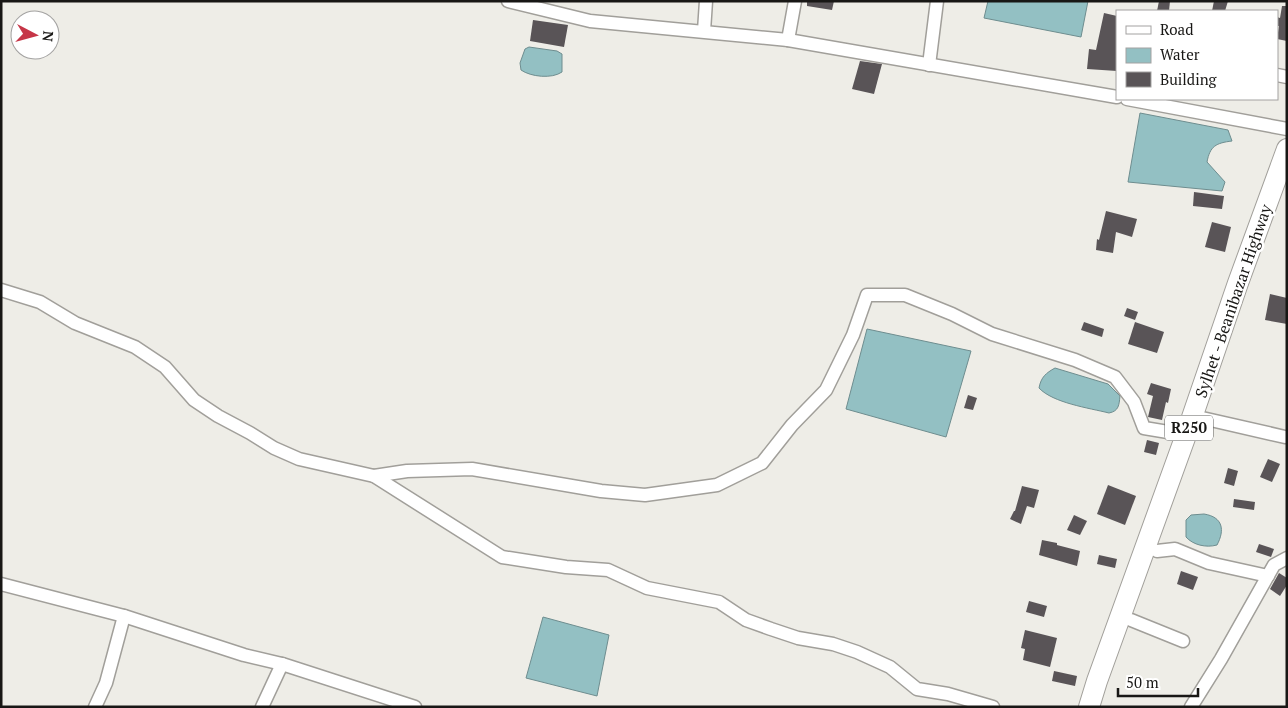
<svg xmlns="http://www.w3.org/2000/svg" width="1288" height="708" font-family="'PT Serif',serif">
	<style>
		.water { fill: #93c0c3; stroke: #6e8d8f }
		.building { fill: #595457 }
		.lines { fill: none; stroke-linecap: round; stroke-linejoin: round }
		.street-casing { stroke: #a19f9a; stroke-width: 15 }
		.primary-casing { stroke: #a19f9a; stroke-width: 22 }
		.street { stroke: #fff; stroke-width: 12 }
		.primary { stroke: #fff; stroke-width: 20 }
		.labels { text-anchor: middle; stroke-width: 5; stroke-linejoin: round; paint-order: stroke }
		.shield { fill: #fff; stroke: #5d5d5b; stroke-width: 1 }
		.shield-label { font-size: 15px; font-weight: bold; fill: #181715 }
		.street-label { font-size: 16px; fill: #181715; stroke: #fff }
	</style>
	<rect width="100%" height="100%" fill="#eeede7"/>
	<g class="water">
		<path d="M988 1H1088L1081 37 984 18Z"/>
		<path d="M529 47 557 51 562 54V72C552 79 531 77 521 70L520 63 525 49Z"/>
		<path d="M1140 113 1228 130 1232 141C1216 143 1210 146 1207 162L1225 182 1222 191 1128 182Z"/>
		<path d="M867 329 971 351 946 437 846 409Z"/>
		<path d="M1055 368 1108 384 1120 396C1119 405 1119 411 1109 413 1089 408 1053 403 1039 388 1041 377 1046 373 1055 368Z"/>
		<path d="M1204 514C1223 517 1225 530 1217 545 1206 548 1193 545 1186 537V520L1191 515Z"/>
		<path d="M543 617 609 635 597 696 526 678Z"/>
	</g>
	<g class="building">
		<path d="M807 1H834L832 10 807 6Z"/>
		<path d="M1159 1H1170L1169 11H1157Z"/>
		<path d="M1214 1H1228L1225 11H1212Z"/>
		<path d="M1282 6H1287V41L1277 39 1279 26H1277V17L1280 18Z"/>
		<path d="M1104 13 1117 16V71L1087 69 1089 49 1096 50Z"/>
		<path d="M533 20 568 25 564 47 530 41Z"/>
		<path d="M860 61 882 64 874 94 852 89Z"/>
		<path d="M1194 192 1224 196 1222 209 1193 206Z"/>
		<path d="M1106 211 1137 219 1132 237 1116 232 1113 253 1096 250 1097 239 1099 240Z"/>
		<path d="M1212 222 1231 227 1225 252 1205 247Z"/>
		<path d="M1270 294 1287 298V324L1265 320Z"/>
		<path d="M1127 308 1138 312 1135 320 1124 316Z"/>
		<path d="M1084 322 1104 329 1102 337 1081 330Z"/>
		<path d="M1135 322 1164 332 1157 353 1128 344Z"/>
		<path d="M1151 383 1171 389 1168 403 1166 402 1162 420 1148 417 1153 396 1147 394Z"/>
		<path d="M968 395 977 398 973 410 964 408Z"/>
		<path d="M1147 440 1159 443 1156 455 1144 452Z"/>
		<path d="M1268 459 1280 464 1272 482 1260 477Z"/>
		<path d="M1228 468 1238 471 1234 486 1224 483Z"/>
		<path d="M1108 485 1136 496 1125 525 1097 514Z"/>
		<path d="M1022 486 1039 490 1034 508 1027 506 1021 524 1010 519 1014 511H1015Z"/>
		<path d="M1234 499 1255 502 1254 510 1233 507Z"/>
		<path d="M1074 515 1087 521 1080 535 1067 530Z"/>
		<path d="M1042 540 1057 543V545L1080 551 1077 566 1039 555Z"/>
		<path d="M1259 544 1274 549 1271 557 1256 552Z"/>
		<path d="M1099 555 1117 559 1115 568 1097 564Z"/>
		<path d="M1181 571 1198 577 1193 590 1177 584Z"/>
		<path d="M1279 573 1287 578V585L1280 596 1270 589Z"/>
		<path d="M1029 601 1047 606 1044 617 1026 612Z"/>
		<path d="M1025 630 1057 638 1050 667 1023 660 1025 649 1021 648Z"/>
		<path d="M1054 671 1077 676 1075 686 1052 681Z"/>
	</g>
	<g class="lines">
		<g class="street-casing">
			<g id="street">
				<path d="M508 1 590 21 788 40 1117 97"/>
				<path d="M704 31 706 1"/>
				<path d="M788 40 795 1"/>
				<path d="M929 65 937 1"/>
				<path d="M1277 75 1287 77"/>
				<path d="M1127 99 1287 129"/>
				<path d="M1 290 40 302 75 323 135 347 165 367 194 400 218 416 250 433 274 448 299 459 374 476 407 471 472 469 601 491 645 495 717 485 762 463 792 425 826 390 853 335 867 295H905L952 314 992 334 1075 360 1115 377 1134 402 1144 428 1186 435"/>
				<path d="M1202 418 1285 437"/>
				<path d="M374 476 502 557 566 567 608 570 647 588 719 602 746 620 771 629 798 638 833 644 857 652 890 667 917 689 948 694 993 707"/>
				<path d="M1157 551 1175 549 1209 563 1268 576"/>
				<path d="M1 584 124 616"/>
				<path d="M1131 620 1183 641"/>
				<path d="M95 707 106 683 124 616 244 655 282 664 415 707"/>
				<path d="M262 707 282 664"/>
				<path d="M1191 707 1221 659 1274 565 1287 558"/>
			</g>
		</g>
		<g class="primary-casing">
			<path id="primary" d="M1089 707 1097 681 1186 435 1238 283 1287 149"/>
		</g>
		<use href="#street" class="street"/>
		<use href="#primary" class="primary"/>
	</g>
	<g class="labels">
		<rect class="shield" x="1165" y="415.5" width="48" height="25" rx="4"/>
		<g class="shield-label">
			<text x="1189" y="433">R250</text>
		</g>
		<g class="street-label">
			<text transform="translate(1233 301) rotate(-71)" y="6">Sylhet - Beanibazar Highway</text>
		</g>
	</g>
	<rect width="1288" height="708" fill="none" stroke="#181715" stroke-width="5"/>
	<rect x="1116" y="10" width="162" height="90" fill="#ffffff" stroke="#a3a2a1"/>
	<rect x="1126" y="26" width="25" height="8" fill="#ffffff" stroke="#a3a2a1"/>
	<text x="1160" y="35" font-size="15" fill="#181715">Road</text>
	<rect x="1126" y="48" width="25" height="15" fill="#93c0c3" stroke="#a3a2a1"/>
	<text x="1160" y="60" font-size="15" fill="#181715">Water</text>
	<rect x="1126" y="72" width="25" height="15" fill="#595457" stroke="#a3a2a1"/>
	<text x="1160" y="85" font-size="15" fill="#181715">Building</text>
	<g transform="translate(35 35) rotate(96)"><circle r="24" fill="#ffffff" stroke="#a3a2a1"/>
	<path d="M0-4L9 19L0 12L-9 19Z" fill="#c63647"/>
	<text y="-8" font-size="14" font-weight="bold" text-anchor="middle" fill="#181715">N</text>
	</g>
	<path d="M1118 688v8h80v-8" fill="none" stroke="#181715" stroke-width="2.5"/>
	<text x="1126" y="688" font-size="15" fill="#181715" stroke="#ffffff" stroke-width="4" paint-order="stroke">50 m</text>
</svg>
